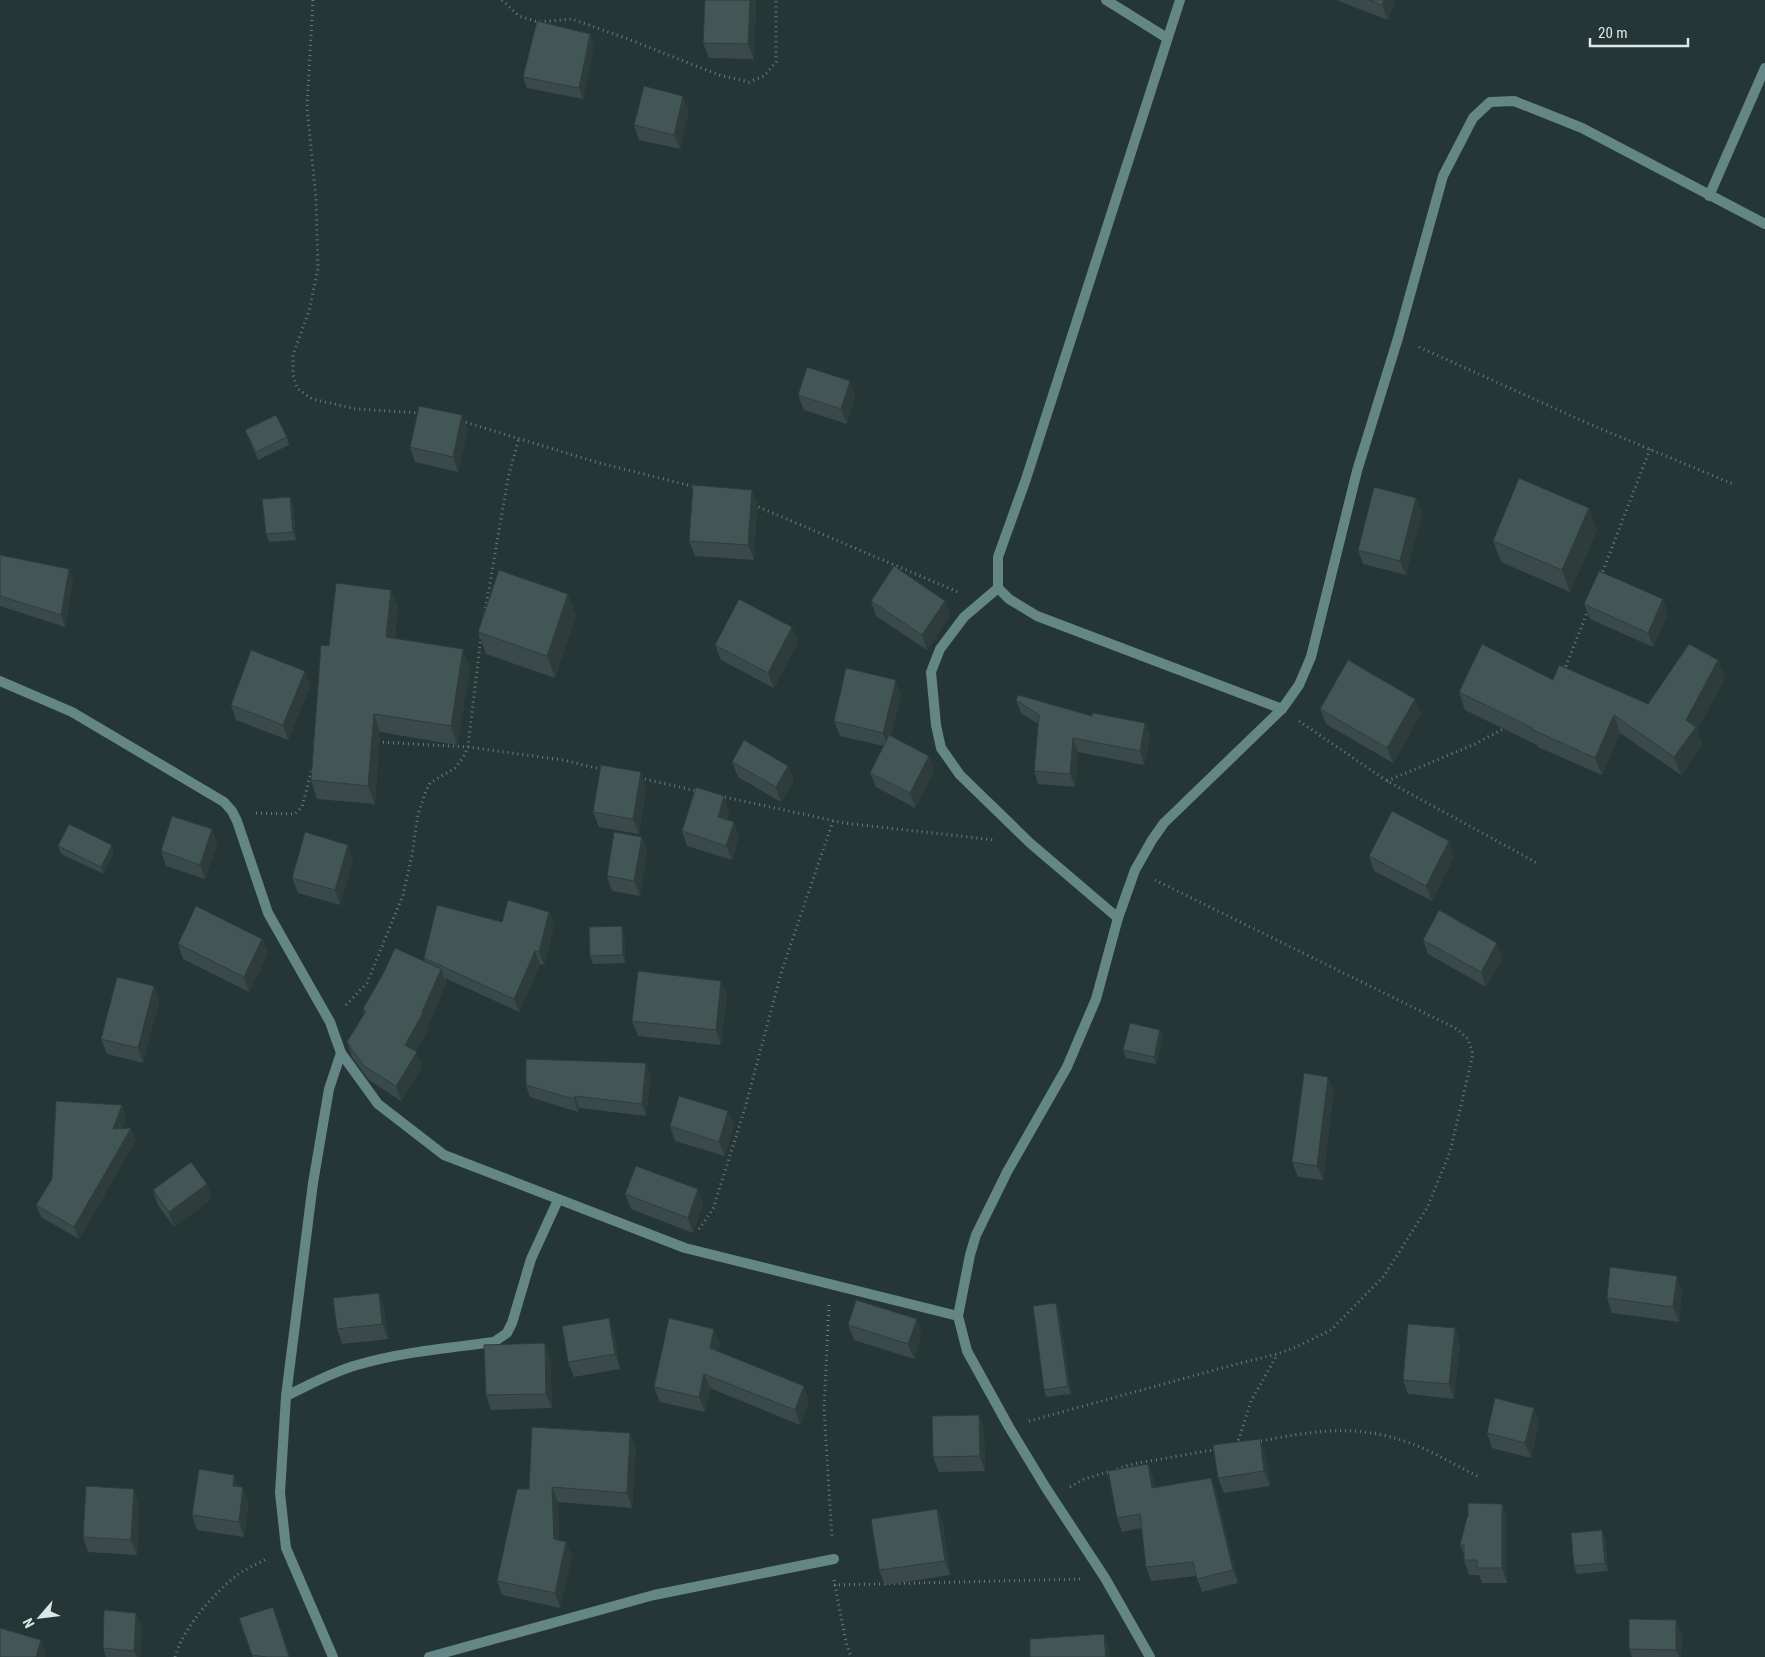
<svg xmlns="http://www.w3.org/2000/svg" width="1765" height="1657" font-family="'Roboto Condensed',sans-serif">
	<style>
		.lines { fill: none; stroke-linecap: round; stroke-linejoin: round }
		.path { stroke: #6c7c7c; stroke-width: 3; stroke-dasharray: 1 4; stroke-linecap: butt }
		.minor { stroke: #648685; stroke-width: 10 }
		.wall { fill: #3a4a4a }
		.shaded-wall { fill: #2f3c3c }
		.building { fill: #435656; stroke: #2f3c3c }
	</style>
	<rect width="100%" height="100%" fill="#243636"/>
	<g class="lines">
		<g class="path">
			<path d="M313 0 307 107 316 199 318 269 309 311 293 355V375L297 388 312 399 356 409 421 413"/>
			<path d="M502 0 519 16 538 22 572 19 628 39 719 75 749 82 764 76 776 62V0"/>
			<path d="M1419 347 1587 423 1733 484"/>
			<path d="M461 421 599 463 696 487"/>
			<path d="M754 505 960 593"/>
			<path d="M1601 576 1650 449"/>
			<path d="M484 618 508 478 519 438"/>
			<path d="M1564 671 1588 610"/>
			<path d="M1299 721 1387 781 1539 864"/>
			<path d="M378 742 468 747 563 760 604 770"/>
			<path d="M640 778 697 791"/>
			<path d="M1387 781 1475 744 1505 728"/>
			<path d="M720 796 844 823 995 840"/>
			<path d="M256 813 295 814 302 807 312 769"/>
			<path d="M346 1005 367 983 403 895 412 855 418 814 426 791 430 783 455 768 463 758 468 747 481 636"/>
			<path d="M699 1229 713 1209 745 1108 782 970 833 821"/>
			<path d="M829 1305 824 1409 832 1538"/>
			<path d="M1029 1421 1229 1366 1277 1354 1296 1347 1331 1330 1384 1276 1427 1208 1450 1152 1473 1054 1468 1039 1457 1029 1155 880"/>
			<path d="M1256 1442C1313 1431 1354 1423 1410 1443 1434 1452 1457 1466 1479 1477"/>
			<path d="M1237 1445 1251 1401 1277 1355"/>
			<path d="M1117 1469 1133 1464 1218 1449"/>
			<path d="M1070 1487 1084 1479 1111 1471"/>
			<path d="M834 1580 846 1642 851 1657"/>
			<path d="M834 1585 1081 1579"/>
			<path d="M175 1657C183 1628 214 1593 237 1575 247 1568 258 1564 268 1558"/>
		</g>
		<g class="minor">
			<path d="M1106 0 1167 38"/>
			<path d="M1180 0 1026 479 998 557V588L1009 599 1037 616 1282 709"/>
			<path d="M1709 196 1765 68"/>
			<path d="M998 588 964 617 940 649 931 672 936 725 941 748 960 775 1030 843 1118 918"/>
			<path d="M0 681 72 712 224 802 232 811 237 821 268 913 330 1022 341 1053 378 1104 444 1155 685 1248 958 1316"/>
			<path d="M286 1396C309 1385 332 1372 357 1365 401 1352 448 1348 494 1342L507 1333 512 1323 531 1259 558 1200"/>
			<path d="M333 1657 286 1548 280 1493 286 1396 313 1183 329 1089 341 1053"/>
			<path d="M429 1657 654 1595 834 1559"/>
			<path d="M1150 1657 1105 1578 1046 1488 1009 1427 967 1351 958 1316 970 1255 976 1235 1007 1172 1067 1067 1096 999 1118 918 1135 870 1152 840 1164 823 1282 709 1299 685 1311 657 1357 471 1398 338 1443 176 1473 118 1490 102 1514 101 1582 128 1765 224"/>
		</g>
	</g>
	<g class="wall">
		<path d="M705 0H756L754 59 709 58 703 43Z"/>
		<path d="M1336 0H1395L1388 20Z"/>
		<path d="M590 34 594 46 583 99 527 88 523 77Z"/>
		<path d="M689 111 680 149 639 140 634 125Z"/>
		<path d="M850 381 855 396 847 424 804 410 798 395Z"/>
		<path d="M245 430 287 437 289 445 258 460Z"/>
		<path d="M468 430 458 472 415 462 410 447Z"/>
		<path d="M752 490 757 505 754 560 695 556 689 541Z"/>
		<path d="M1416 498 1422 513 1406 575 1363 564 1358 550Z"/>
		<path d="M293 505 296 540 269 542 266 534Z"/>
		<path d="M1589 508 1597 530 1570 592 1501 562 1493 541Z"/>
		<path d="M0 555 73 580 65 627 0 606Z"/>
		<path d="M391 590 398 608 395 638 470 667 457 745 380 732 375 804 317 799 311 780 329 646Z"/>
		<path d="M871 601H945L950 615 927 650 876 616Z"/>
		<path d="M1584 604 1668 614 1653 647 1590 619Z"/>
		<path d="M576 616 555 678 486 654 478 632Z"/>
		<path d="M798 642 774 688 721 660 715 645Z"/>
		<path d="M1718 660 1725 678 1697 730 1702 745 1681 775 1620 733 1602 775 1538 747 1537 745 1465 710 1459 692 1553 680 1648 704Z"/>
		<path d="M305 671 310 686 288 740 236 720 231 705Z"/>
		<path d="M901 695 891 736 929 756 934 771 915 808 876 787 870 773 884 746 840 736 834 721Z"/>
		<path d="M1415 699 1421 714 1393 763 1326 724 1320 709Z"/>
		<path d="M1016 700 1092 716 1145 723 1150 736 1144 765 1078 752 1075 787 1038 784 1034 771 1038 724 1021 713Z"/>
		<path d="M732 762 788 766 794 781 781 802 738 777Z"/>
		<path d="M646 787 639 834 599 827 593 812Z"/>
		<path d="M724 796 729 811 727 820 734 822 739 837 732 860 687 846 682 831Z"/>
		<path d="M212 829 217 844 205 879 166 866 161 851Z"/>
		<path d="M642 837 647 851 640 896 612 891 607 876Z"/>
		<path d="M58 846 114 852 104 874 61 854Z"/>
		<path d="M1369 856H1454L1432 901 1374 871Z"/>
		<path d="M353 860 340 905 298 893 292 878Z"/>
		<path d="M549 912 554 925 544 965 540 964 519 1012 445 978 446 984 428 1026 429 1028 415 1051 422 1067 401 1101 369 1080 352 1057 347 1042 364 1013 363 1009 425 962 424 958 502 922Z"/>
		<path d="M624 933 625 963 593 964 590 956Z"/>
		<path d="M262 939 268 954 249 992 183 959 178 944Z"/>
		<path d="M1423 940 1503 958 1486 987 1428 954Z"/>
		<path d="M721 981 727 996 721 1045 638 1036 632 1021Z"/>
		<path d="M154 986 159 1001 143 1063 107 1054 101 1039Z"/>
		<path d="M1163 1037 1156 1064 1126 1058 1123 1050Z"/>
		<path d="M651 1075 646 1116 579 1108 578 1112 530 1097 526 1085Z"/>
		<path d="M1328 1077 1334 1092 1323 1180 1298 1177 1292 1162Z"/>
		<path d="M728 1111 734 1125 725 1156 675 1141 670 1126Z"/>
		<path d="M126 1118 122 1128 136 1140 79 1239 41 1217 36 1205Z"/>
		<path d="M207 1184 212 1199 174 1227 158 1205 153 1190Z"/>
		<path d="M698 1189 703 1204 693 1233 631 1209 625 1194Z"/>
		<path d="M1682 1291 1679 1322 1612 1313 1607 1298Z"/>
		<path d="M379 1293 384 1308 388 1339 342 1344 337 1329Z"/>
		<path d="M1056 1303 1059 1311 1071 1394 1046 1397 1044 1390Z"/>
		<path d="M848 1325 922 1333 914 1359 854 1340Z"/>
		<path d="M1455 1328 1460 1343 1454 1399 1408 1394 1403 1380Z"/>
		<path d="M614 1333 620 1369 574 1377 568 1362Z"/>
		<path d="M720 1343 718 1352 809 1401 800 1425 710 1388 705 1412 660 1402 654 1387Z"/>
		<path d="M550 1358 552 1408 491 1410 486 1395Z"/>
		<path d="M1534 1408 1539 1422 1531 1458 1492 1448 1487 1433Z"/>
		<path d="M979 1415 984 1430 985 1471 939 1472 933 1457Z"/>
		<path d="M630 1433 636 1448 632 1508 558 1502 559 1540 566 1542 572 1557 560 1608 502 1595 497 1581 529 1489Z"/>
		<path d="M1260 1439 1265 1454 1270 1486 1224 1493 1218 1478Z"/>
		<path d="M1148 1464 1153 1477 1155 1487 1211 1478 1216 1492 1238 1583 1202 1592 1196 1576 1151 1581 1146 1567 1141 1528 1122 1532 1117 1518Z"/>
		<path d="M239 1487 249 1502 244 1537 197 1530 192 1515Z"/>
		<path d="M139 1504 137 1555 88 1552 83 1537Z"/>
		<path d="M1502 1504 1507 1518V1583H1482L1479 1575H1469L1464 1560V1555L1460 1545 1468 1517Z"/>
		<path d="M937 1509 943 1524 950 1575 885 1585 879 1570Z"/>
		<path d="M1605 1537 1608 1571 1577 1574 1574 1566Z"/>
		<path d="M136 1613 142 1628 140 1657H106L103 1648Z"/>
		<path d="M239 1618 280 1627 290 1657H253Z"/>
		<path d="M1676 1620 1682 1635 1681 1657H1632L1629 1649Z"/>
	</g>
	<g class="shaded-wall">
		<path d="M750 0H756L754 59 748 44Z"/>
		<path d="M1384 0H1395L1388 20 1382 5Z"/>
		<path d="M590 34 594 46 583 99 579 88Z"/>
		<path d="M683 96 689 111 680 149 674 135Z"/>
		<path d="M850 381 855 396 847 424 841 409Z"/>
		<path d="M462 415 468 430 458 472 453 457Z"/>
		<path d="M752 490 757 505 754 560 748 545Z"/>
		<path d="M290 497 293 505 296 540 293 532Z"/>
		<path d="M1416 498 1422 513 1406 575 1400 561Z"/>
		<path d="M1589 508 1597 530 1570 592 1562 570Z"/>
		<path d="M69 569 73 580 65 627 61 615Z"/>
		<path d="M391 590 398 608 393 655 386 637Z"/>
		<path d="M568 594 576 616 555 678 547 656Z"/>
		<path d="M1663 599 1668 614 1653 647 1648 633Z"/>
		<path d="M945 601 950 615 927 650 922 635Z"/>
		<path d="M792 627 798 642 774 688 768 673Z"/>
		<path d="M463 649 470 667 457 745 451 726Z"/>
		<path d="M1718 660 1725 678 1697 730 1702 745 1681 775 1674 757 1686 720Z"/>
		<path d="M305 671 310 686 288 740 283 725Z"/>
		<path d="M896 680 901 695 888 747 883 733Z"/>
		<path d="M1415 699 1421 714 1393 763 1387 748Z"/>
		<path d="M374 714 380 732 375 804 368 786Z"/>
		<path d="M1614 715 1620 733 1602 775 1595 758Z"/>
		<path d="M1145 723 1150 736 1144 765 1140 751Z"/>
		<path d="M1073 738 1078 752 1075 787 1070 774Z"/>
		<path d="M929 756 934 771 915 808 910 793Z"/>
		<path d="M788 766 794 781 781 802 776 787Z"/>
		<path d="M641 772 646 787 639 834 633 819Z"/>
		<path d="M724 796 729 811 723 832 718 817Z"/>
		<path d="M734 822 739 837 732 860 726 846Z"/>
		<path d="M212 829 217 844 205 879 200 865Z"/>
		<path d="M642 837 647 851 640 896 634 881Z"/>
		<path d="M1449 841 1454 856 1432 901 1426 886Z"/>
		<path d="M112 845 114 852 104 874 101 867Z"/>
		<path d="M348 845 353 860 340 905 335 890Z"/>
		<path d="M549 912 554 925 544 965 539 952Z"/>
		<path d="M622 926 624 933 625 963 623 955Z"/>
		<path d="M262 939 268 954 249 992 244 977Z"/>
		<path d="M1497 943 1503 958 1486 987 1481 972Z"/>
		<path d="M535 951 540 964 519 1012 514 999Z"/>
		<path d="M441 969 446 984 428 1026 429 1028 410 1060 405 1045 422 1012Z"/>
		<path d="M721 981 727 996 721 1045 716 1030Z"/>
		<path d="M154 986 159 1001 143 1063 138 1048Z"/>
		<path d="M1160 1030 1163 1037 1156 1064 1154 1057Z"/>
		<path d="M417 1052 422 1067 401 1101 396 1086Z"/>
		<path d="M646 1063 651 1075 646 1116 642 1104Z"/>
		<path d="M1328 1077 1334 1092 1323 1180 1317 1166Z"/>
		<path d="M575 1096 579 1108 578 1112 574 1099Z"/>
		<path d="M122 1105 126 1118 118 1141 113 1129Z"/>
		<path d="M728 1111 734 1125 725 1156 719 1142Z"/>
		<path d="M131 1128 136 1140 79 1239 74 1227Z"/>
		<path d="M207 1184 212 1199 174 1227 169 1212Z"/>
		<path d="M698 1189 703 1204 693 1233 688 1218Z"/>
		<path d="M1677 1276 1682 1291 1679 1322 1673 1307Z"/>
		<path d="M379 1293 384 1308 388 1339 382 1324Z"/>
		<path d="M1056 1303 1059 1311 1071 1394 1068 1386Z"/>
		<path d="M609 1318 614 1333 620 1369 615 1354Z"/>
		<path d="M917 1319 922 1333 914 1359 908 1344Z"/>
		<path d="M1455 1328 1460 1343 1454 1399 1449 1384Z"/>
		<path d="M714 1329 720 1343 715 1363 710 1348Z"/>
		<path d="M545 1343 550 1358 552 1408 546 1394Z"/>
		<path d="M704 1374 710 1388 705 1412 699 1397Z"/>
		<path d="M804 1386 809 1401 800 1425 795 1410Z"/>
		<path d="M1534 1408 1539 1422 1531 1458 1525 1443Z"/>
		<path d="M979 1415 984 1430 985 1471 980 1456Z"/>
		<path d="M630 1433 636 1448 632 1508 627 1493Z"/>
		<path d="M1260 1439 1265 1454 1270 1486 1264 1471Z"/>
		<path d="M1148 1464 1153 1477 1157 1501 1152 1488Z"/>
		<path d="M234 1475 240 1489 233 1486Z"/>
		<path d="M1211 1478 1216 1492 1238 1583 1233 1570Z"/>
		<path d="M243 1487 249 1502 244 1537 239 1522Z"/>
		<path d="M552 1487 558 1502 559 1554 554 1539Z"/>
		<path d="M134 1489 139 1504 137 1555 131 1540Z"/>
		<path d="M1502 1504 1507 1518V1583L1502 1568Z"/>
		<path d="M937 1509 943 1524 950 1575 945 1561Z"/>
		<path d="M1602 1530 1605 1537 1608 1571 1605 1563Z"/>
		<path d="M566 1542 572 1557 560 1608 555 1593Z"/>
		<path d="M273 1607 280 1627 290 1657H289Z"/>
		<path d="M136 1613 142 1628 140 1657H137L134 1651Z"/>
		<path d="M1676 1620 1682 1635 1681 1657H1679L1676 1650Z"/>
		<path d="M1104 1634 1110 1649V1657H1106Z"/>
		<path d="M41 1640 46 1653 45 1657H36Z"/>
	</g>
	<g class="building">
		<path d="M705 0H750L748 44 703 43Z"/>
		<path d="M1369 0H1384L1382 5Z"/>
		<path d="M537 21 590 34 579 88 523 77Z"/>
		<path d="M644 86 683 96 674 135 634 125Z"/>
		<path d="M807 367 850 381 841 409 798 395Z"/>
		<path d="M419 406 462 415 453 457 410 447Z"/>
		<path d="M276 415 287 437 256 452 245 430Z"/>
		<path d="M1519 478 1589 508 1562 570 1493 541Z"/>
		<path d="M693 485 752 490 748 545 689 541Z"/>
		<path d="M1374 487 1416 498 1400 561 1358 550Z"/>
		<path d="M290 497 293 532 266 534 262 499Z"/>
		<path d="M0 555 69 569 61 615 0 596Z"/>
		<path d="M894 566 945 601 922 635 871 601Z"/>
		<path d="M499 570 568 594 547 656 478 632Z"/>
		<path d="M1599 571 1663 599 1648 633 1584 604Z"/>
		<path d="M336 583 391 590 386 637 463 649 451 726 374 714 368 786 311 780 321 645 329 646Z"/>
		<path d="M739 599 792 627 768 673 715 645Z"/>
		<path d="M1482 644 1553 680 1559 665 1648 704 1689 644 1718 660 1686 720 1696 727 1674 757 1614 715 1595 758 1531 729 1532 728 1459 692Z"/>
		<path d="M251 650 305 671 283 725 231 705Z"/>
		<path d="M1348 660 1415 699 1387 748 1320 709Z"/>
		<path d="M846 668 896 680 883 733 834 721Z"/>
		<path d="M1018 695 1092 716 1093 713 1145 723 1140 751 1073 738 1070 774 1034 771 1039 715 1016 700Z"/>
		<path d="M889 735 929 756 910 793 870 773Z"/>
		<path d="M744 740 788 766 776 787 732 762Z"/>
		<path d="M601 765 641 772 633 819 593 812Z"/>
		<path d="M696 787 724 796 718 817 734 822 726 846 682 831Z"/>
		<path d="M1392 811 1449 841 1426 886 1369 856Z"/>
		<path d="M172 816 212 829 200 865 161 851Z"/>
		<path d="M69 824 112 845 101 867 58 846Z"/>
		<path d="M305 832 348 845 335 890 292 878Z"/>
		<path d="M614 832 642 837 634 881 607 876Z"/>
		<path d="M508 900 549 912 539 952 535 951 514 999 424 958 437 905 502 922Z"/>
		<path d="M196 906 262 939 244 977 178 944Z"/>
		<path d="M1439 910 1497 943 1481 972 1423 940Z"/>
		<path d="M622 926 623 955 590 956 589 927Z"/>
		<path d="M395 948 441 969 422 1012 423 1013 405 1045 417 1052 396 1086 364 1066 347 1042 366 1011 363 1009 384 972Z"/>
		<path d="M638 971 721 981 716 1030 632 1021Z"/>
		<path d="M117 977 154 986 138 1048 101 1039Z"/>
		<path d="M1130 1023 1160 1030 1154 1057 1123 1050Z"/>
		<path d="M526 1059 646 1063 642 1104 575 1096 574 1099 526 1085Z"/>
		<path d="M1304 1073 1328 1077 1317 1166 1292 1162Z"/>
		<path d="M679 1096 728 1111 719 1142 670 1126Z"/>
		<path d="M56 1101 122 1105 113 1129 131 1128 74 1227 36 1205 52 1179Z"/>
		<path d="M191 1162 207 1184 169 1212 153 1190Z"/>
		<path d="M636 1166 698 1189 688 1218 625 1194Z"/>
		<path d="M1610 1267 1677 1276 1673 1307 1607 1298Z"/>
		<path d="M379 1293 382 1324 337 1329 333 1298Z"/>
		<path d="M856 1300 917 1319 908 1344 848 1325Z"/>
		<path d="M1056 1303 1068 1386 1044 1390 1033 1306Z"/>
		<path d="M609 1318 615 1354 568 1362 562 1326Z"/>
		<path d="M669 1318 714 1329 710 1348 804 1386 795 1410 704 1374 699 1397 654 1387Z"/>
		<path d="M1408 1324 1455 1328 1449 1384 1403 1380Z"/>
		<path d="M545 1343 546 1394 486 1395 484 1345Z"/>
		<path d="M1495 1398 1534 1408 1525 1443 1487 1433Z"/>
		<path d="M979 1415 980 1456 933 1457 932 1416Z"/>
		<path d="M532 1427 630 1433 627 1493 552 1487 554 1539 566 1542 555 1593 497 1581 517 1489H529Z"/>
		<path d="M1260 1439 1264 1471 1218 1478 1213 1445Z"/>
		<path d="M1148 1464 1152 1488 1211 1478 1233 1570 1197 1579 1193 1562 1146 1567 1140 1514 1117 1518 1108 1471Z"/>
		<path d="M199 1469 234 1475 233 1486 243 1487 239 1522 192 1515Z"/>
		<path d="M86 1486 134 1489 131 1540 83 1537Z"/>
		<path d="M1468 1503 1502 1504V1568H1477V1560H1464V1545H1460L1467 1517H1468Z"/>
		<path d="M937 1509 945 1561 879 1570 871 1519Z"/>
		<path d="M1602 1530 1605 1563 1574 1566 1571 1533Z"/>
		<path d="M273 1607 289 1657H265H266L252 1655 239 1618Z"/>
		<path d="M104 1610 136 1613 134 1651 103 1648Z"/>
		<path d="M1629 1619 1676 1620V1650L1629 1649Z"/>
		<path d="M0 1628 41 1640 36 1657H0Z"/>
		<path d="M1104 1634 1106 1657H1030V1639Z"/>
	</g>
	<g transform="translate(40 1617) rotate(242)" stroke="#243636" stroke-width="4" paint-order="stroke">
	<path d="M0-4L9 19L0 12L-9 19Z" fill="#dce7e7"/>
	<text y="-8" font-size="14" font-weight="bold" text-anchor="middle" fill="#dce7e7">N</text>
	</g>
	<path d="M1590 38v8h98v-8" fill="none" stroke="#dce7e7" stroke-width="2.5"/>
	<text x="1598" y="38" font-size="15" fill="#dce7e7" stroke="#243636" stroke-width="4" paint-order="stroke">20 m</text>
</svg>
